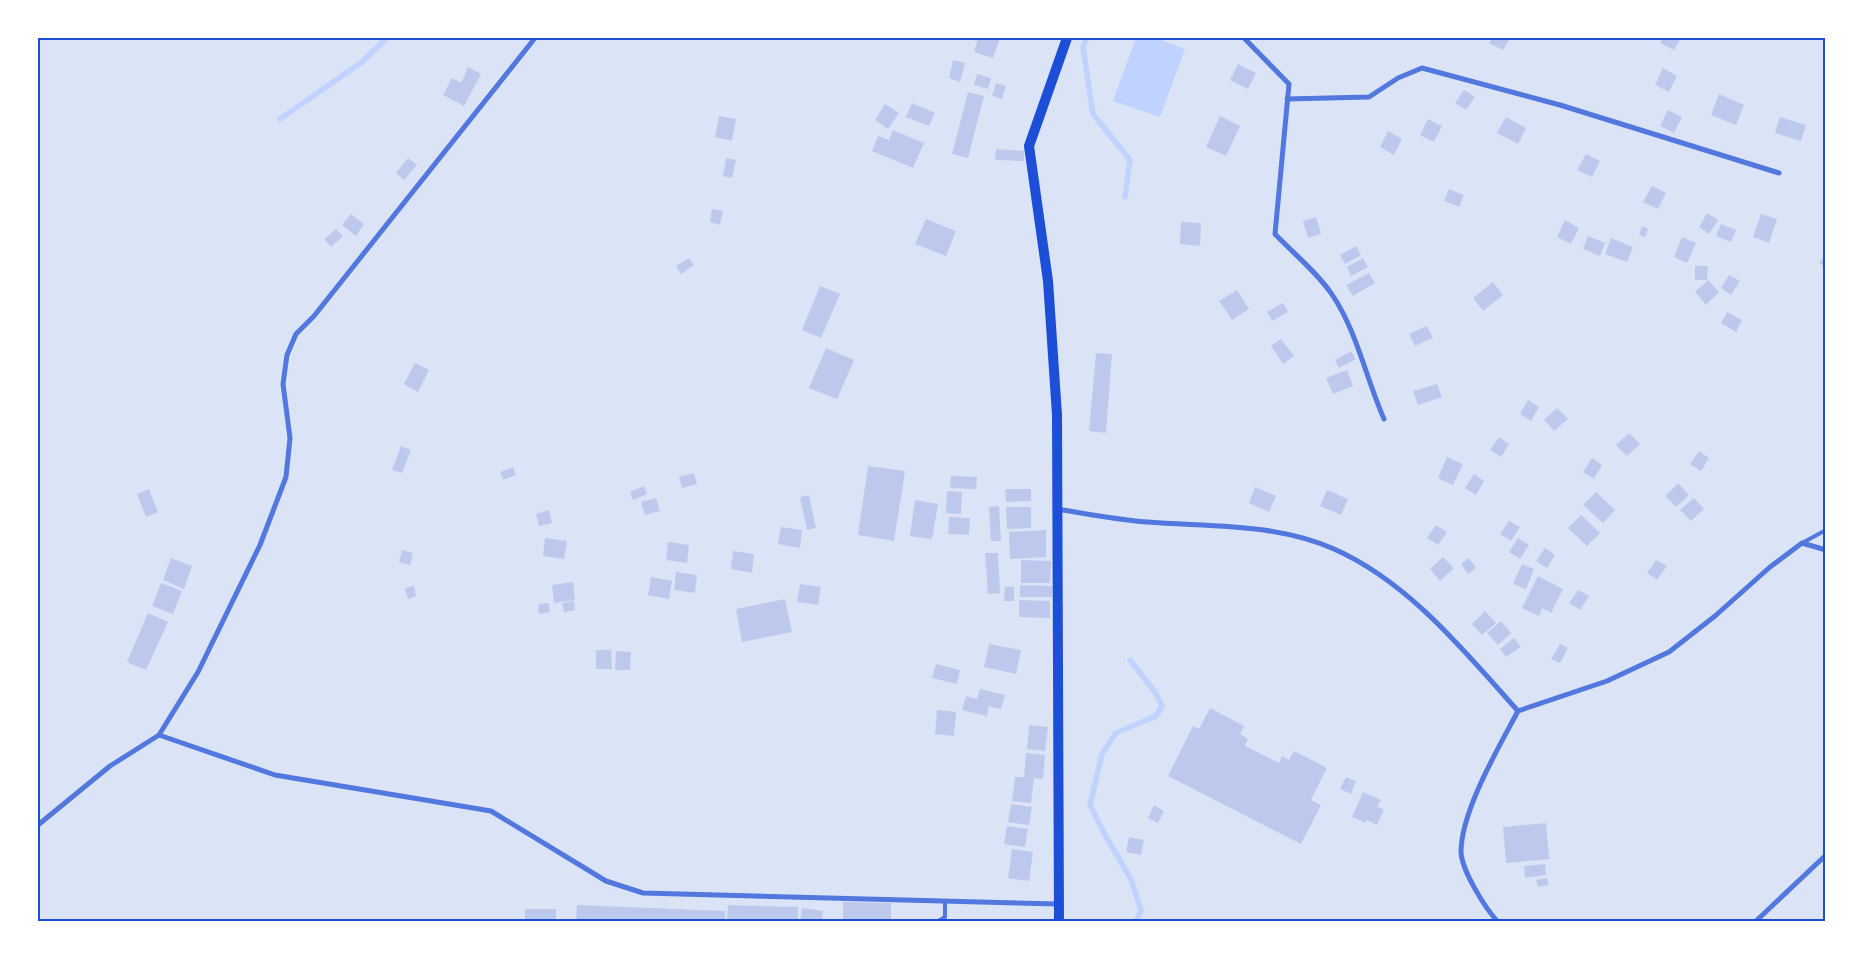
<svg xmlns="http://www.w3.org/2000/svg" width="1863" height="959" font-family="'PT Serif',serif">
	<style>
		.green { fill: #dbe4f7 }
		.water { fill: #bfd3fe }
		.lines { fill: none; stroke-linecap: round; stroke-linejoin: round }
		.stream { stroke: #bfd3fe; stroke-width: 5.5 }
		.building { fill: #bdc9ec }
		.service { stroke: #5277de; stroke-width: 4 }
		.minor { stroke: #5277de; stroke-width: 5 }
		.secondary { stroke: #1d4ed8; stroke-width: 10 }
		.neatline { fill: none; stroke: #1d4ed8; stroke-width: 2 }
	</style>
	<rect width="100%" height="100%" fill="#f2f2f2"/>
	<rect class="green" x="38" y="38" width="1787" height="883"/>
	<path class="water" d="M1136 38H1155L1185 49 1160 117 1113 101Z"/>
	<g class="lines">
		<g class="stream">
			<path d="M1087 38 1083 47 1093 114 1130 160 1125 197"/>
			<path d="M280 119 362 62 387 38"/>
			<path d="M1130 660 1155 692 1162 706 1156 716 1116 733 1102 754 1090 805 1105 835 1131 879 1141 910 1136 922"/>
		</g>
	</g>
	<g class="building">
		<path d="M978 38H1000L993 58 974 52Z"/>
		<path d="M1492 38H1510L1503 50 1489 43Z"/>
		<path d="M1663 38H1681L1674 50 1660 43Z"/>
		<path d="M953 60 965 63 960 82 949 78Z"/>
		<path d="M1238 64 1256 73 1248 89 1230 80Z"/>
		<path d="M468 67 481 74 464 106 443 95 452 78 461 83Z"/>
		<path d="M1663 68 1677 76 1669 92 1655 85Z"/>
		<path d="M977 74 991 78 988 89 974 85Z"/>
		<path d="M996 83 1006 86 1002 99 992 96Z"/>
		<path d="M1464 90 1475 97 1466 110 1455 103Z"/>
		<path d="M968 92 984 96 968 158 952 154Z"/>
		<path d="M1719 94 1744 105 1736 125 1711 115Z"/>
		<path d="M912 103 935 113 929 126 906 117Z"/>
		<path d="M885 104 899 113 888 129 875 120Z"/>
		<path d="M1668 110 1682 117 1674 133 1660 126Z"/>
		<path d="M719 116 736 119 732 141 715 137Z"/>
		<path d="M1220 116 1240 126 1226 156 1206 147Z"/>
		<path d="M1506 117 1526 128 1518 144 1497 133Z"/>
		<path d="M1780 117 1806 125 1801 141 1775 133Z"/>
		<path d="M1428 119 1442 126 1434 142 1420 135Z"/>
		<path d="M893 130 924 143 913 168 872 151 878 136 889 140Z"/>
		<path d="M1388 131 1402 139 1394 155 1380 147Z"/>
		<path d="M996 149 1024 151V161L995 160Z"/>
		<path d="M1586 154 1600 161 1592 177 1577 170Z"/>
		<path d="M408 158 417 165 404 180 396 173Z"/>
		<path d="M726 158 736 160 732 178 723 176Z"/>
		<path d="M1652 186 1666 193 1658 209 1643 202Z"/>
		<path d="M1449 189 1464 195 1459 207 1444 201Z"/>
		<path d="M712 209 723 211 720 225 710 222Z"/>
		<path d="M1707 213 1718 220 1709 234 1699 227Z"/>
		<path d="M351 214 364 224 356 236 342 225Z"/>
		<path d="M1761 214 1777 219 1769 243 1753 237Z"/>
		<path d="M1316 217 1321 234 1308 238 1303 221Z"/>
		<path d="M926 219 956 231 946 256 915 244Z"/>
		<path d="M1565 220 1579 228 1571 244 1557 237Z"/>
		<path d="M1181 222 1201 223 1200 246 1180 244Z"/>
		<path d="M1721 224 1736 230 1731 242 1716 236Z"/>
		<path d="M1642 226 1648 229 1645 237 1639 235Z"/>
		<path d="M336 229 343 236 331 247 324 239Z"/>
		<path d="M1588 236 1605 243 1600 256 1583 249Z"/>
		<path d="M1682 237 1696 243 1687 263 1674 257Z"/>
		<path d="M1611 238 1633 247 1627 262 1605 254Z"/>
		<path d="M1356 246 1361 255 1345 264 1340 255Z"/>
		<path d="M1826 252V268L1819 263Z"/>
		<path d="M689 258 694 265 681 274 676 266Z"/>
		<path d="M1363 258 1368 267 1351 276 1347 267Z"/>
		<path d="M1695 266H1708L1707 280H1695Z"/>
		<path d="M1369 273 1375 283 1353 296 1346 285Z"/>
		<path d="M1729 275 1740 281 1731 295 1721 288Z"/>
		<path d="M1708 280 1719 292 1706 305 1695 292Z"/>
		<path d="M1493 282 1503 295 1483 311 1473 298Z"/>
		<path d="M820 286 840 294 821 338 802 330Z"/>
		<path d="M1237 290 1249 309 1232 320 1219 301Z"/>
		<path d="M1283 303 1288 312 1272 321 1267 312Z"/>
		<path d="M1727 312 1742 320 1736 332 1721 323Z"/>
		<path d="M1427 326 1433 338 1415 346 1409 334Z"/>
		<path d="M1281 339 1294 356 1283 364 1271 346Z"/>
		<path d="M826 348 854 360 837 399 809 388Z"/>
		<path d="M1351 351 1356 359 1339 368 1335 360Z"/>
		<path d="M1096 353 1112 354 1106 433 1089 431Z"/>
		<path d="M415 363 429 370 418 392 404 384Z"/>
		<path d="M1347 370 1353 386 1333 394 1326 378Z"/>
		<path d="M1437 384 1442 397 1418 405 1413 391Z"/>
		<path d="M1528 400 1539 407 1531 421 1520 414Z"/>
		<path d="M1557 408 1568 419 1554 431 1544 420Z"/>
		<path d="M1629 433 1640 444 1627 456 1616 445Z"/>
		<path d="M1499 437 1509 444 1501 457 1490 450Z"/>
		<path d="M401 446 411 450 402 473 392 470Z"/>
		<path d="M1699 451 1709 458 1701 471 1690 464Z"/>
		<path d="M1447 457 1463 464 1453 485 1438 478Z"/>
		<path d="M1592 458 1602 465 1594 479 1583 472Z"/>
		<path d="M868 466 905 471 894 541 858 535Z"/>
		<path d="M513 467 516 475 503 480 500 472Z"/>
		<path d="M694 473 697 484 682 488 679 477Z"/>
		<path d="M1474 474 1484 481 1476 495 1465 488Z"/>
		<path d="M951 476 977 477 976 489 950 488Z"/>
		<path d="M1678 483 1689 495 1676 507 1665 496Z"/>
		<path d="M644 486 647 494 633 500 630 492Z"/>
		<path d="M1255 487 1276 496 1269 512 1249 503Z"/>
		<path d="M149 489 158 512 146 517 137 494Z"/>
		<path d="M1005 489H1031V501L1006 502Z"/>
		<path d="M1327 490 1348 499 1341 515 1320 506Z"/>
		<path d="M947 491 962 492 961 514 946 513Z"/>
		<path d="M1596 492 1615 510 1603 523 1583 505Z"/>
		<path d="M809 495 816 528 807 530 800 497Z"/>
		<path d="M656 498 660 511 645 515 641 502Z"/>
		<path d="M1694 498 1704 509 1691 521 1680 510Z"/>
		<path d="M915 500 938 504 932 539 910 536Z"/>
		<path d="M999 506 1001 541H991L989 507Z"/>
		<path d="M1006 507H1031V528L1007 529Z"/>
		<path d="M549 510 552 523 539 526 536 514Z"/>
		<path d="M1581 515 1600 533 1587 546 1568 528Z"/>
		<path d="M949 517 970 518 969 535 948 534Z"/>
		<path d="M1509 521 1520 527 1511 541 1500 534Z"/>
		<path d="M1436 525 1447 532 1438 545 1427 538Z"/>
		<path d="M781 527 802 530 800 548 778 544Z"/>
		<path d="M1046 530V557L1010 559 1009 532Z"/>
		<path d="M545 538 567 541 564 559 543 556Z"/>
		<path d="M1518 538 1529 545 1520 559 1509 552Z"/>
		<path d="M668 542 689 545 687 563 666 560Z"/>
		<path d="M1545 548 1555 555 1547 568 1536 561Z"/>
		<path d="M402 550 413 553 410 565 399 562Z"/>
		<path d="M733 551 754 554 752 573 731 569Z"/>
		<path d="M985 553H998L1000 593 988 594Z"/>
		<path d="M1443 557 1454 568 1440 581 1430 569Z"/>
		<path d="M171 558 192 566 184 589 163 580Z"/>
		<path d="M1469 558 1476 568 1468 574 1461 564Z"/>
		<path d="M1021 560 1051 561 1050 583H1021Z"/>
		<path d="M1656 560 1667 566 1657 580 1647 573Z"/>
		<path d="M1522 564 1534 569 1526 589 1513 584Z"/>
		<path d="M676 572 697 575 695 593 674 590Z"/>
		<path d="M1538 576 1563 589 1551 613 1542 608 1539 616 1522 608Z"/>
		<path d="M651 577 672 581 669 599 648 595Z"/>
		<path d="M573 582 575 600 554 603 552 585Z"/>
		<path d="M161 583 182 591 173 614 152 606Z"/>
		<path d="M800 584 821 587 818 605 797 602Z"/>
		<path d="M1020 585 1052 586V597H1020Z"/>
		<path d="M414 586 416 596 408 599 405 588Z"/>
		<path d="M1005 587H1014V601H1004Z"/>
		<path d="M1578 590 1589 596 1580 610 1569 603Z"/>
		<path d="M785 599 792 632 742 642 736 609Z"/>
		<path d="M1019 600 1050 601V618L1019 617Z"/>
		<path d="M574 601 575 610 564 612 562 603Z"/>
		<path d="M549 603 550 612 539 614 538 604Z"/>
		<path d="M1485 611 1496 623 1482 635 1472 624Z"/>
		<path d="M148 613 168 622 146 670 127 662Z"/>
		<path d="M1501 621 1511 633 1498 645 1487 633Z"/>
		<path d="M1514 638 1521 647 1506 657 1500 649Z"/>
		<path d="M989 644 1021 650 1016 674 984 667Z"/>
		<path d="M1560 644 1568 648 1560 663 1551 659Z"/>
		<path d="M596 650H611L612 669H596Z"/>
		<path d="M616 651 631 652 630 670H615Z"/>
		<path d="M936 664 960 670 957 684 932 678Z"/>
		<path d="M980 689 1005 695 1001 709 989 706 987 716 962 710 966 696 977 699Z"/>
		<path d="M1210 708 1244 726 1240 734 1248 739 1245 746 1279 763 1282 756 1289 760 1294 751 1327 768 1311 800 1321 805 1301 844 1168 776 1193 726 1199 729Z"/>
		<path d="M937 710 956 712 954 736 935 734Z"/>
		<path d="M1029 725 1048 727 1045 751 1027 749Z"/>
		<path d="M1026 753 1045 755 1043 779 1034 778 1031 803 1012 801 1015 777H1024Z"/>
		<path d="M1346 777 1356 781 1351 794 1340 789Z"/>
		<path d="M1363 792 1381 800 1377 806 1384 810 1377 825 1367 820 1366 823 1352 817Z"/>
		<path d="M1011 804 1032 807 1029 825 1008 822Z"/>
		<path d="M1154 805 1164 811 1158 823 1148 818Z"/>
		<path d="M1546 823 1549 859 1506 863 1503 827Z"/>
		<path d="M1007 826 1028 829 1025 847 1004 844Z"/>
		<path d="M1129 837 1144 840 1141 855 1126 852Z"/>
		<path d="M1012 849 1033 852 1029 881 1008 878Z"/>
		<path d="M1545 864 1546 875 1525 878 1524 866Z"/>
		<path d="M1547 878 1549 885 1538 887 1536 880Z"/>
		<path d="M843 902 891 903V922H843Z"/>
		<path d="M577 905 725 911V922H576Z"/>
		<path d="M728 905 798 907V922H727Z"/>
		<path d="M802 908 823 911 822 922H800Z"/>
		<rect x="525" y="909" width="31" height="12"/>
	</g>
	<g class="lines">
		<g class="service">
			<path d="M1802 543 1826 530"/>
			<path d="M937 922 945 917V901"/>
		</g>
		<g class="minor">
			<path d="M1244 38 1289 84 1275 234C1293 253 1319 274 1333 296 1357 332 1366 378 1384 419"/>
			<path d="M1287 99 1369 97 1398 78 1422 68 1560 105 1779 173"/>
			<path d="M1057 509C1087 514 1117 520 1147 522 1210 527 1275 523 1334 549 1409 582 1465 652 1518 711"/>
			<path d="M159 735 198 672 260 545 286 477 290 438 283 384 287 355 296 334 314 316 535 38"/>
			<path d="M38 825 110 766 159 735 275 775 491 811 606 881 643 893 1058 904"/>
			<path d="M1498 922C1485 908 1462 871 1461 852 1461 811 1499 747 1518 711L1607 681 1669 652 1715 616 1770 567 1802 543 1826 550"/>
			<path d="M1755 922 1826 855"/>
		</g>
		<path class="secondary" d="M1059 922 1057 415 1048 281 1029 146 1067 38"/>
	</g>
	<rect width="1863" height="959" fill="none" stroke="#ffffff" stroke-width="78"/>
	<rect x="39" y="39" width="1785" height="881" class="neatline"/>
</svg>
